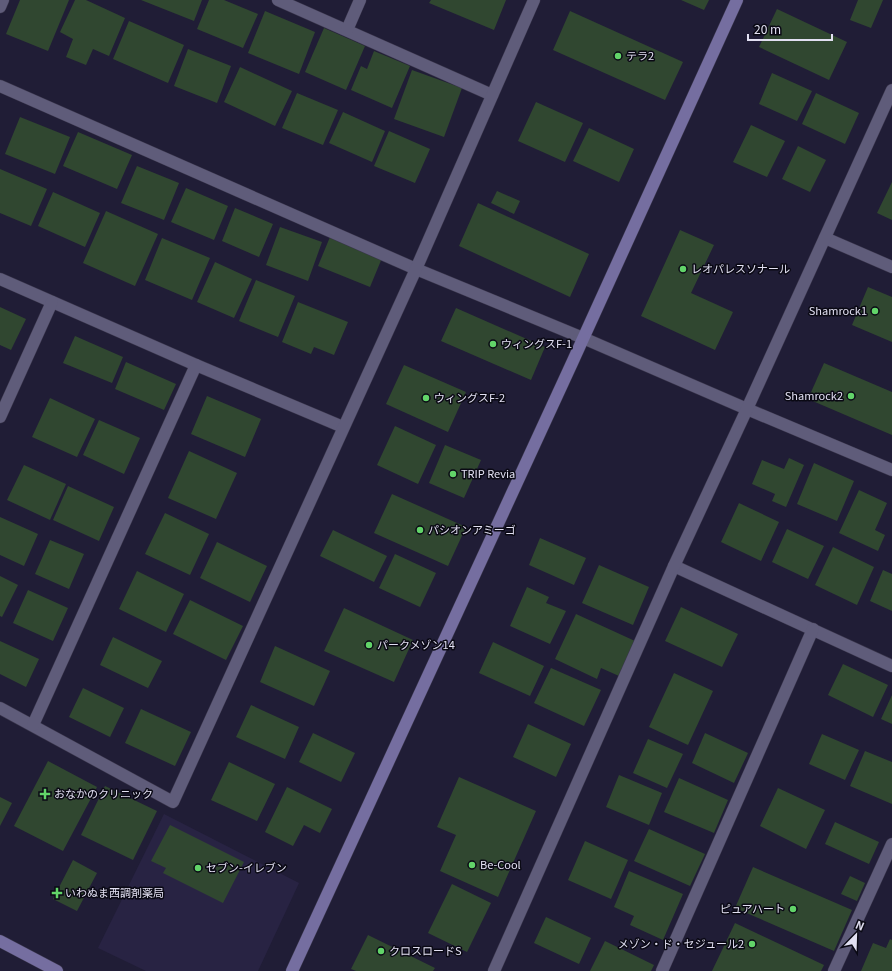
<svg xmlns="http://www.w3.org/2000/svg" width="892" height="971" font-family="Georgia,'Noto Sans JP',serif">
	<style>
		.built { fill: #282343 }
		.building { fill: #304730 }
		.lines { fill: none; stroke-linecap: round; stroke-linejoin: round }
		.street-casing { stroke: #3a364c; stroke-width: 13 }
		.secondary-casing { stroke: #3a364c; stroke-width: 13 }
		.street { stroke: #5f5c7a; stroke-width: 12 }
		.secondary { stroke: #756ea0; stroke-width: 12 }
		.poi-dot { fill: #62d469; stroke: #0a0914; stroke-width: 1.5 }
		.labels { text-anchor: middle; stroke-width: 3; stroke-linejoin: round; paint-order: stroke }
		.poi-label { font-size: 11px; fill: #e2e0f2; stroke: #0a0914; text-anchor: start }
	</style>
	<rect width="100%" height="100%" fill="#201d36"/>
	<path class="built" d="M164 814 299 883 258 971H146L98 948Z"/>
	<g class="building">
		<path d="M20 0H69L48 51 6 34Z"/>
		<path d="M75 0H86L125 18 109 56 93 49 86 65 66 57 73 39 60 32Z"/>
		<path d="M141 0H202L194 21Z"/>
		<path d="M209 0H224L258 14 243 48 197 29Z"/>
		<path d="M431 0H506L494 30 429 3Z"/>
		<path d="M681 0H709L704 10Z"/>
		<path d="M858 0H883L871 28 850 20Z"/>
		<path d="M777 9 847 42 829 80 759 47Z"/>
		<path d="M265 11 315 32 299 74 248 53Z"/>
		<path d="M570 11 683 62 665 100 553 50Z"/>
		<path d="M129 21 184 45 168 83 113 59Z"/>
		<path d="M324 28 365 46 346 90 305 72Z"/>
		<path d="M188 49 231 66 217 103 174 86Z"/>
		<path d="M374 51 410 66 392 108 351 90 361 66 367 69Z"/>
		<path d="M240 67 292 91 275 126 224 102Z"/>
		<path d="M412 70 462 88 444 137 394 119Z"/>
		<path d="M772 73 812 91 797 121 759 104Z"/>
		<path d="M297 93 338 110 323 145 282 128Z"/>
		<path d="M816 93 859 113 845 144 802 124Z"/>
		<path d="M536 102 583 123 565 162 518 141Z"/>
		<path d="M343 112 385 131 372 162 329 143Z"/>
		<path d="M20 117 70 137 55 174 5 154Z"/>
		<path d="M751 125 785 141 767 177 733 162Z"/>
		<path d="M589 128 634 149 619 182 573 161Z"/>
		<path d="M389 131 430 149 415 183 374 166Z"/>
		<path d="M78 132 132 155 117 189 63 166Z"/>
		<path d="M798 146 826 160 810 192 782 179Z"/>
		<path d="M137 166 179 183 164 220 121 203Z"/>
		<path d="M0 169 47 189 31 226 0 213Z"/>
		<path d="M892 182V220L877 213Z"/>
		<path d="M186 188 228 206 214 240 171 222Z"/>
		<path d="M497 191 520 201 514 214 491 203Z"/>
		<path d="M53 192 100 213 85 247 38 226Z"/>
		<path d="M478 203 589 254 570 297 459 246Z"/>
		<path d="M235 208 273 224 259 257 222 241Z"/>
		<path d="M106 211 158 234 135 286 83 263Z"/>
		<path d="M280 227 322 242 308 281 266 265Z"/>
		<path d="M680 230 714 245 691 293 733 312 715 350 641 316Z"/>
		<path d="M330 237 382 258 370 287 318 266Z"/>
		<path d="M162 238 210 258 192 300 145 280Z"/>
		<path d="M215 262 252 279 234 318 197 302Z"/>
		<path d="M256 280 295 296 278 337 239 321Z"/>
		<path d="M868 287 892 297V342L852 325Z"/>
		<path d="M298 302 348 322 334 355 314 347 311 354 282 342Z"/>
		<path d="M0 307 26 319 11 350 0 345Z"/>
		<path d="M456 308 545 347 531 380 441 341Z"/>
		<path d="M75 336 123 357 112 383 63 363Z"/>
		<path d="M126 362 176 384 164 410 115 389Z"/>
		<path d="M824 363 892 392V435L808 399Z"/>
		<path d="M404 365 466 392 448 432 386 404Z"/>
		<path d="M207 396 261 419 245 457 191 434Z"/>
		<path d="M50 398 95 419 77 457 32 437Z"/>
		<path d="M99 420 140 438 124 474 83 455Z"/>
		<path d="M395 426 436 445 418 484 377 465Z"/>
		<path d="M445 445 481 460 464 498 429 483Z"/>
		<path d="M189 451 237 473 216 519 168 498Z"/>
		<path d="M789 458 804 465 786 507 772 501 775 494 752 484 762 460 784 469Z"/>
		<path d="M814 463 854 481 837 521 797 504Z"/>
		<path d="M24 465 66 484 50 520 7 500Z"/>
		<path d="M68 486 114 507 99 541 53 520Z"/>
		<path d="M859 490 887 503 875 530 885 535 878 551 839 533Z"/>
		<path d="M392 494 466 527 448 566 374 533Z"/>
		<path d="M739 503 779 522 761 561 721 542Z"/>
		<path d="M165 513 209 534 190 575 145 554Z"/>
		<path d="M0 517 38 534 24 566 0 555Z"/>
		<path d="M787 529 824 546 808 579 772 562Z"/>
		<path d="M333 530 387 556 374 582 320 556Z"/>
		<path d="M540 538 586 558 574 585 529 565Z"/>
		<path d="M50 540 84 554 69 589 35 574Z"/>
		<path d="M217 542 267 566 250 602 200 578Z"/>
		<path d="M833 547 874 567 857 605 815 585Z"/>
		<path d="M395 554 436 573 420 607 379 588Z"/>
		<path d="M599 565 649 587 633 625 582 603Z"/>
		<path d="M883 570 892 574V611L870 601Z"/>
		<path d="M137 571 184 594 166 632 119 609Z"/>
		<path d="M0 576 18 585 2 617 0 616Z"/>
		<path d="M527 587 549 597 546 603 566 611 550 644 510 626Z"/>
		<path d="M28 590 68 608 53 641 13 623Z"/>
		<path d="M190 600 243 626 226 660 173 634Z"/>
		<path d="M681 607 738 634 722 667 665 641Z"/>
		<path d="M344 608 413 640 394 682 324 651Z"/>
		<path d="M576 614 635 641 619 676 601 668 597 679 555 659Z"/>
		<path d="M113 637 162 661 148 688 100 665Z"/>
		<path d="M0 641 39 659 26 687 0 674Z"/>
		<path d="M493 642 544 666 530 696 479 673Z"/>
		<path d="M275 646 330 671 314 706 260 682Z"/>
		<path d="M843 664 888 685 873 717 828 695Z"/>
		<path d="M551 668 601 690 584 726 534 703Z"/>
		<path d="M674 673 713 691 688 745 649 727Z"/>
		<path d="M83 688 124 708 110 737 69 717Z"/>
		<path d="M892 695V724L881 719Z"/>
		<path d="M251 705 299 727 285 759 236 737Z"/>
		<path d="M141 709 191 732 175 766 125 743Z"/>
		<path d="M528 724 571 744 556 777 513 757Z"/>
		<path d="M313 733 355 753 341 782 299 762Z"/>
		<path d="M705 733 748 753 734 783 692 763Z"/>
		<path d="M822 734 859 750 845 780 809 764Z"/>
		<path d="M648 739 683 754 667 788 633 773Z"/>
		<path d="M865 751 892 762V804L850 786Z"/>
		<path d="M48 761 97 787 63 851 14 826Z"/>
		<path d="M229 762 275 784 257 821 211 800Z"/>
		<path d="M619 775 662 793 649 825 606 807Z"/>
		<path d="M459 777 536 811 498 897 440 871 456 835 437 827Z"/>
		<path d="M679 778 728 800 714 833 664 812Z"/>
		<path d="M105 786 157 811 133 860 81 835Z"/>
		<path d="M287 787 332 809 320 833 304 825 293 846 265 832Z"/>
		<path d="M778 788 825 810 806 849 760 826Z"/>
		<path d="M0 797 12 803 0 826Z"/>
		<path d="M835 822 879 842 869 864 825 844Z"/>
		<path d="M170 825 244 862 223 903 163 873 166 868 151 861Z"/>
		<path d="M649 829 705 854 690 886 634 861Z"/>
		<path d="M585 841 628 860 611 899 568 880Z"/>
		<path d="M73 860 97 873 77 911 53 899Z"/>
		<path d="M753 867 852 910 834 951 735 908Z"/>
		<path d="M629 871 683 894 663 940 630 925 634 916 614 907Z"/>
		<path d="M850 876 865 883 857 901 841 894Z"/>
		<path d="M452 884 491 903 467 952 428 933Z"/>
		<path d="M546 917 591 938 579 964 534 943Z"/>
		<path d="M735 923 824 965 821 971H712Z"/>
		<path d="M368 935 435 968 433 971H356L351 969Z"/>
		<path d="M890 939 892 940V971H861L873 943 886 948Z"/>
		<path d="M605 941 654 965 651 971H590Z"/>
	</g>
	<g class="lines">
		<g class="street-casing">
			<g id="street">
				<path d="M278 0 492 95"/>
				<path d="M0 7 3 0"/>
				<path d="M347 30 360 0"/>
				<path d="M0 86 416 269 583 338 747 409 892 470"/>
				<path d="M825 238 892 267"/>
				<path d="M0 279 196 365 343 427"/>
				<path d="M0 417 52 302"/>
				<path d="M674 566 892 666"/>
				<path d="M0 708 173 802 416 269 534 0"/>
				<path d="M33 725 196 365"/>
				<path d="M494 971 674 566 747 409 892 90"/>
				<path d="M662 971 813 629"/>
				<path d="M834 971 892 844"/>
			</g>
		</g>
		<g class="secondary-casing">
			<g id="secondary">
				<path d="M0 941 57 971"/>
				<path d="M292 971 572 363 737 0"/>
			</g>
		</g>
		<use href="#street" class="street"/>
		<use href="#secondary" class="secondary"/>
	</g>
	<g class="poi-dot">
		<circle cx="618" cy="56" r="4"/>
		<circle cx="683" cy="269" r="4"/>
		<circle cx="875" cy="311" r="4"/>
		<circle cx="493" cy="344" r="4"/>
		<circle cx="851" cy="396" r="4"/>
		<circle cx="426" cy="398" r="4"/>
		<circle cx="453" cy="474" r="4"/>
		<circle cx="420" cy="530" r="4"/>
		<circle cx="369" cy="645" r="4"/>
		<path d="M43 788h4v4h4v4h-4v4h-4v-4h-4v-4h4z"/>
		<circle cx="472" cy="865" r="4"/>
		<circle cx="198" cy="868" r="4"/>
		<path d="M55 887h4v4h4v4h-4v4h-4v-4h-4v-4h4z"/>
		<circle cx="793" cy="909" r="4"/>
		<circle cx="752" cy="944" r="4"/>
		<circle cx="381" cy="951" r="4"/>
	</g>
	<g class="labels">
		<g class="poi-label">
			<text x="626" y="60">テラ2</text>
			<text x="691" y="273">レオパレスソナール</text>
			<text x="867" y="315" text-anchor="end">Shamrock1</text>
			<text x="501" y="348">ウィングスF-1</text>
			<text x="843" y="400" text-anchor="end">Shamrock2</text>
			<text x="434" y="402">ウィングスF-2</text>
			<text x="461" y="478">TRIP Revia</text>
			<text x="428" y="534">パシオンアミーゴ</text>
			<text x="377" y="649">パークメゾン14</text>
			<text x="54" y="798">おなかのクリニック</text>
			<text x="480" y="869">Be-Cool</text>
			<text x="206" y="872">セブン-イレブン</text>
			<text x="65" y="897">いわぬま西調剤薬局</text>
			<text x="785" y="913" text-anchor="end">ピュアハート</text>
			<text x="744" y="948" text-anchor="end">メゾン・ド・セジュール2</text>
			<text x="389" y="955">クロスロードS</text>
		</g>
	</g>
	<g transform="translate(856 935) rotate(23)" stroke="#0a0914" stroke-width="3" paint-order="stroke">
	<path d="M0-3L7 15L0 10L-7 15Z" fill="#e2e0f2"/>
	<text y="-6" font-size="11" font-weight="bold" text-anchor="middle" fill="#e2e0f2">N</text>
	</g>
	<path d="M748 34v6h84v-6" fill="none" stroke="#e2e0f2" stroke-width="2"/>
	<text x="754" y="34" font-size="12" fill="#e2e0f2" stroke="#0a0914" stroke-width="3" paint-order="stroke">20 m</text>
</svg>
